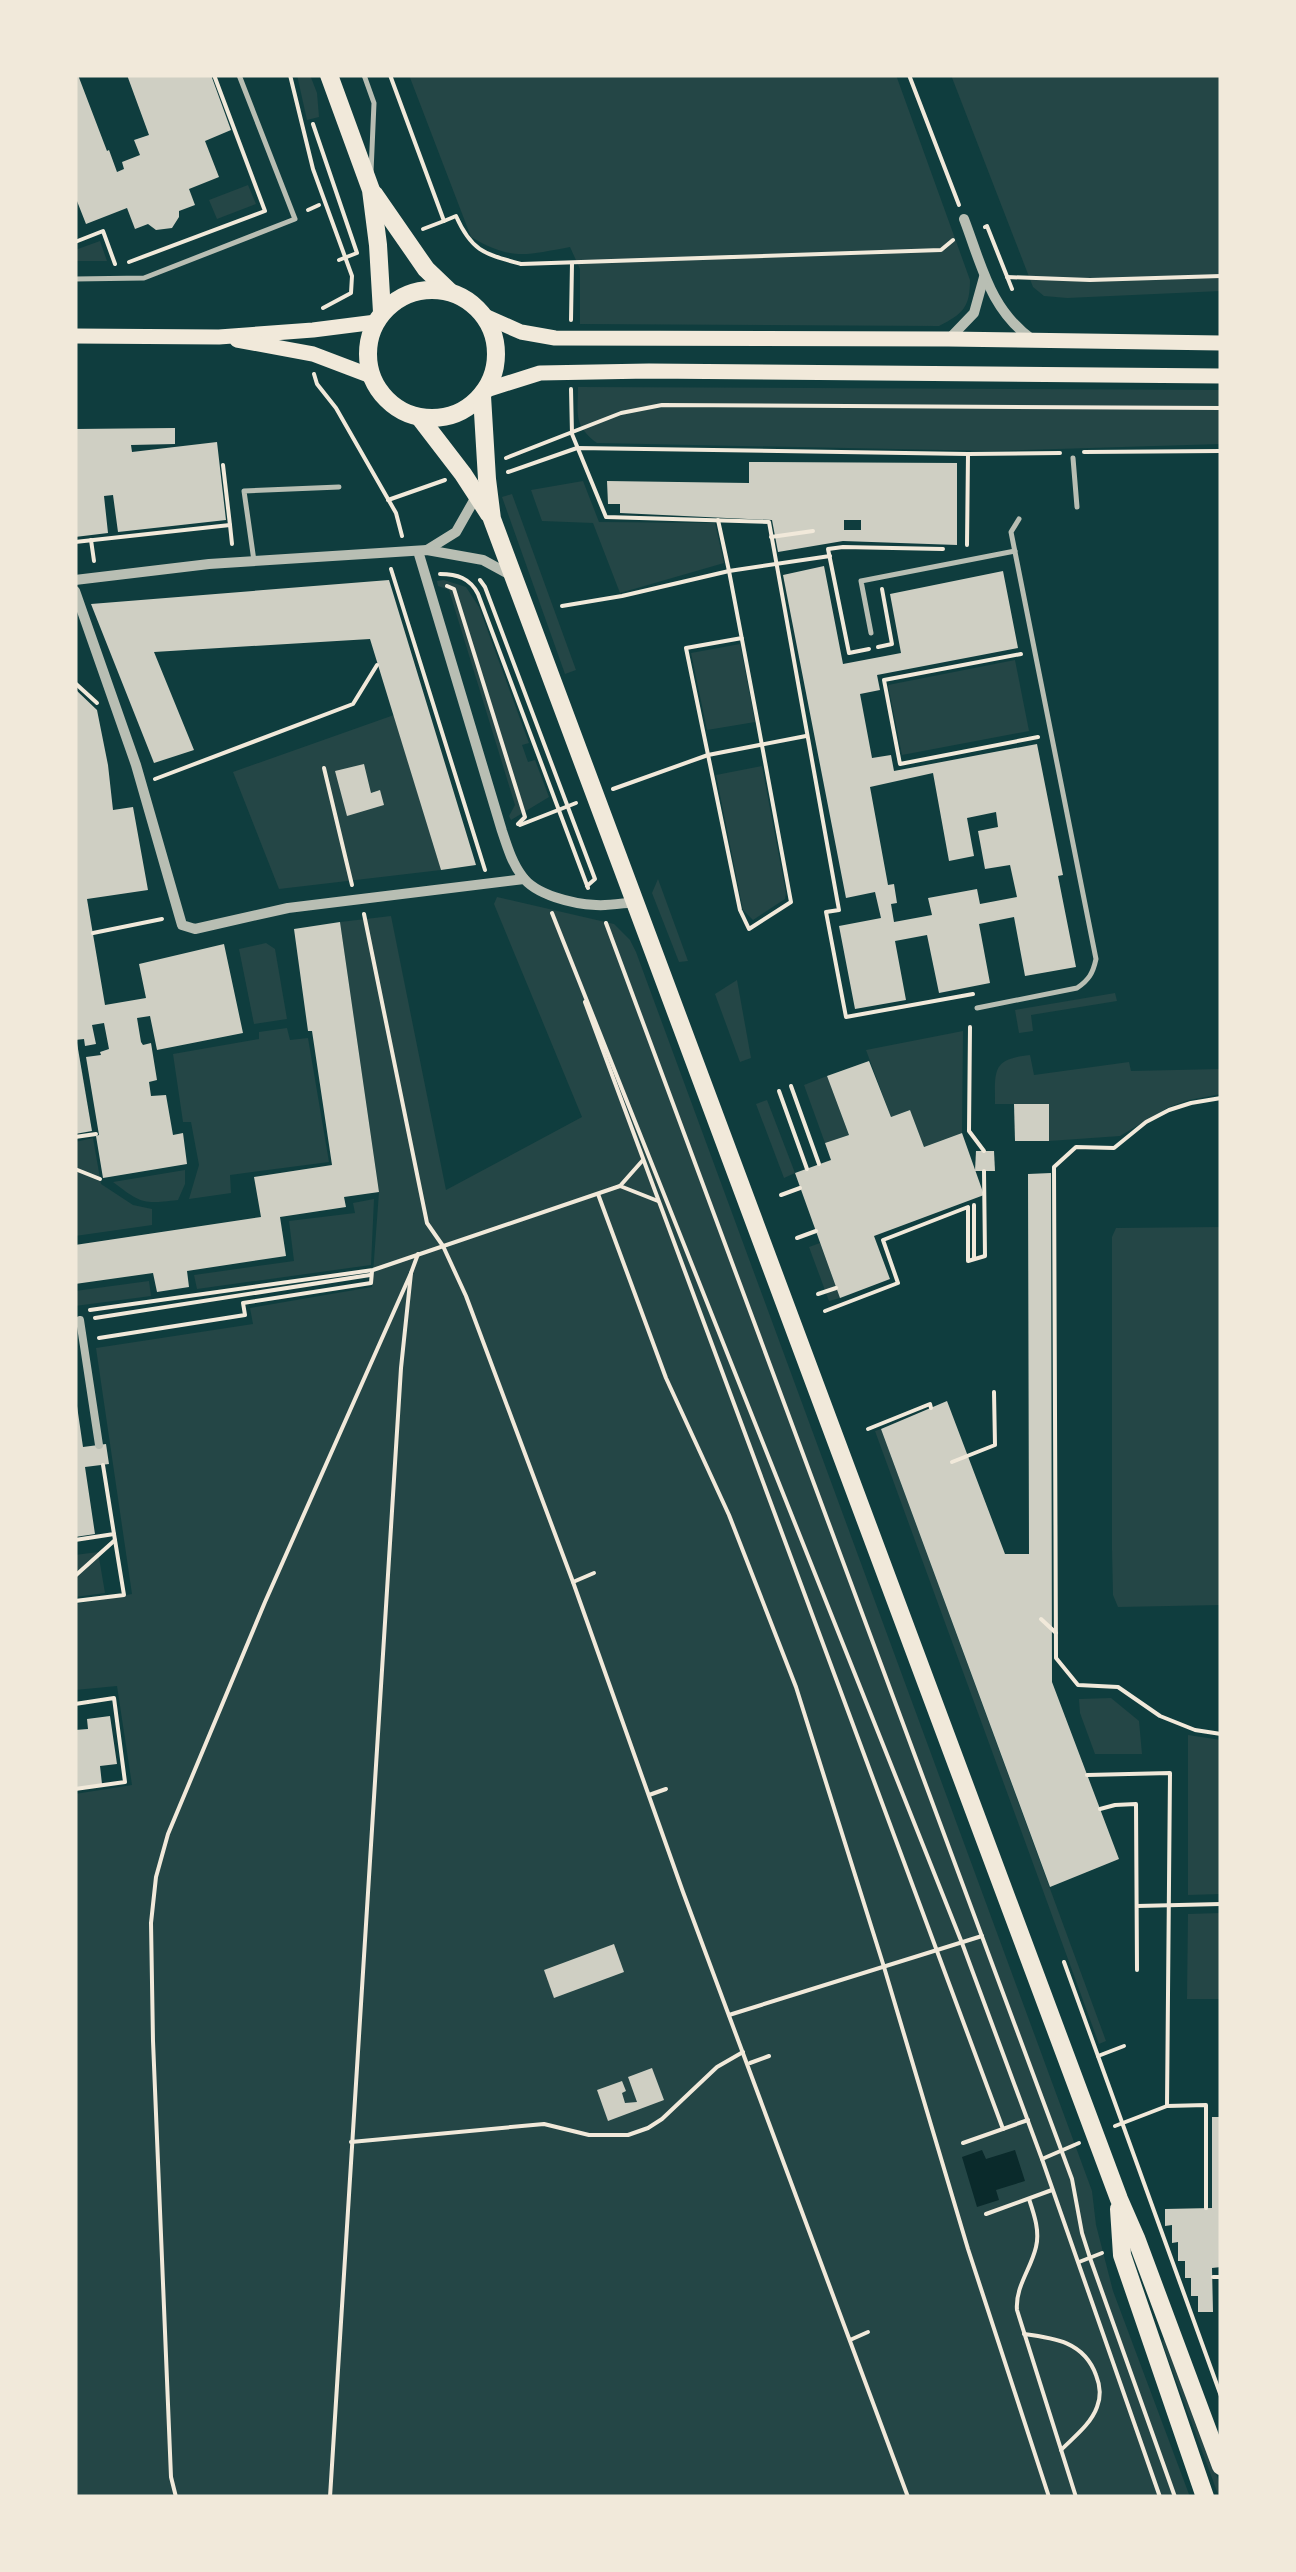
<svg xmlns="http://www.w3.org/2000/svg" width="1296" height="2572" font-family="'Varela Round',sans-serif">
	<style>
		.green { fill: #244646 }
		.water { fill: #0a2a2b }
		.building { fill: #cfcfc3; fill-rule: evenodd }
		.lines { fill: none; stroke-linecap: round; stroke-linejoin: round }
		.path { stroke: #f1e9da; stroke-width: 4 }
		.service { stroke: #b8beb3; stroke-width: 5 }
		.pedestrian { stroke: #b8beb3; stroke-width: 8 }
		.minor { stroke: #b8beb3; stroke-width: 10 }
		.secondary { stroke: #f1e9da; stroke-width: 15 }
		.trunk { stroke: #f1e9da; stroke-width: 18 }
	</style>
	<rect width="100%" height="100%" fill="#0f3d3e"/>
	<g class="green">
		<path d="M297 75H310L317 93 319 117 307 120Z"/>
		<path d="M409 75H896L970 280C970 307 963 314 939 326L580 324V269L570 247C526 255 512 261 471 237Z"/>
		<path d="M951 75H1221V291L1067 298 1044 296 1033 287Z"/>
		<path d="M248 185 256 204 217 219 209 200Z"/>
		<path d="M100 241 107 261H75V250Z"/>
		<path d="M578 387 1221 390V444L992 451 597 443C573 425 578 414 578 387Z"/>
		<path d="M583 481 599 522 715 523 724 563 620 593 593 523 542 521 531 490Z"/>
		<path d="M512 494 576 670 565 674 502 497Z"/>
		<path d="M444 580 466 587 479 607 529 743 522 745 528 762 535 760 549 797 511 820 509 816 515 805 449 590 438 586 437 581Z"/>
		<path d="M740 644 755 722 707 730 691 653Z"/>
		<path d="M1015 660 1029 731 902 755 888 685Z"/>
		<path d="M394 715 441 870 279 889 233 772Z"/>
		<path d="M762 766 786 893 785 899 753 920 743 910 716 775Z"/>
		<path d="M658 879 688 961 679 962 652 893Z"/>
		<path d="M497 897 614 924 630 940 636 952 1092 2191 1096 2225 1113 2291 1190 2497H75V1794L132 1785 117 1686 75 1690V1604L132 1594 96 1348 253 1324 250 1308 372 1287 379 1192 340 922 391 916 446 1190 582 1117 494 904Z"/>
		<path d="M266 943 275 949 287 1019 254 1024 239 949Z"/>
		<path d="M737 980 751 1058 740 1062 715 994Z"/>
		<path d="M1115 993 1117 1001 1031 1015 1033 1031 1019 1033 1015 1010Z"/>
		<path d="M287 1028 290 1040 308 1038 329 1162 230 1175 231 1193 189 1199 199 1165 191 1122H183L173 1054 259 1039V1032Z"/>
		<path d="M963 1031 962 1133 924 1147 910 1110 891 1117 866 1050Z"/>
		<path d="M1030 1055 1034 1075 1129 1062 1131 1071 1221 1069V1094L1189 1100 1169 1107 1120 1136 1049 1141 1048 1104H995C995 1070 992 1059 1030 1055Z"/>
		<path d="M827 1076 849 1135 825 1143 804 1085Z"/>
		<path d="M767 1100 795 1173 784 1178 756 1104Z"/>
		<path d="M93 1138 101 1184 133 1205 152 1209V1225L75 1236V1142Z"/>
		<path d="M185 1170V1184L178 1200C142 1204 142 1204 113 1182Z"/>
		<path d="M374 1199 371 1265 197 1289 194 1275 294 1261 289 1221 355 1213 353 1203Z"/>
		<path d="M1221 1227V1605L1118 1607 1113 1595 1112 1549V1237L1116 1228Z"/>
		<path d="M820 1243 840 1298 829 1301 809 1247Z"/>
		<path d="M149 1281 151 1296 75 1306V1291Z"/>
		<path d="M881 1429 1106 2041 1099 2044 875 1431Z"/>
		<path d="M98 1552 105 1593 75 1597V1555Z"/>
		<path d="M1111 1698 1139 1721 1142 1754H1095L1080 1713 1079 1699Z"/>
		<path d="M1188 1735 1221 1740V1894L1188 1895Z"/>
		<path d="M1221 1913V1999H1187L1188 1914Z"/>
		<path d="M1164 2339 1167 2341 1221 2487V2497H1219L1162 2342Z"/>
	</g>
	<path class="water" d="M982 2150 986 2159 1015 2150 1025 2181 996 2190 999 2200 977 2207 962 2157Z"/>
	<g class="building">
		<path d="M75 75H78L107 151 109 150 117 172 124 169 122 162 140 155 134 140 149 135 127 75H211L231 130 205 141 219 177 189 189 195 205 179 211V217L172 228 156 230 148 224 135 229 127 208 86 224 75 196Z"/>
		<path d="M175 428V444L131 445 132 452 217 442 226 520 118 532 113 495 104 496 108 533 75 537V429Z"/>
		<path d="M749 462 957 463V545L843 541 778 552 772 520 620 513V504H608L607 481 749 483ZM844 520H861V530H844Z"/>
		<path d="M824 566 843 664 901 653 890 594 1003 571 1018 648 877 675 880 690 860 694 872 758 891 755 894 771 1037 744 1063 875 1058 876 1076 967 1025 976 1014 917 979 924 990 983 939 993 927 935 895 941 906 1000 855 1009 839 926 881 918 875 892 846 898 783 575ZM933 773 949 861 974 856 967 818 996 812 998 827 978 831 985 869 1010 865 1017 897 980 904 977 889 928 898 932 915 894 922 891 904 897 903 894 884 888 885 870 787Z"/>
		<path d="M389 580 476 865 441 870 370 639 154 652 194 750 154 763 91 604Z"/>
		<path d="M75 689 97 710 108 765 113 810 133 807 148 890 87 899 105 1005 146 998 139 964 224 944 243 1033 157 1050 150 1016 137 1018 141 1042 143 1045 151 1043 157 1080 149 1082 151 1096 166 1095 173 1135 183 1133 187 1164 103 1178 96 1136 99 1135 86 1057 101 1055 100 1052 109 1049 104 1023 92 1025 96 1044 85 1046 84 1039 75 1040Z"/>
		<path d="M364 764 371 793 380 790 384 805 347 816 335 771Z"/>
		<path d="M340 922 379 1192 344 1197 346 1207 280 1217 286 1256 187 1271 189 1287 157 1292 153 1273 75 1284V1245L261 1217 254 1177 332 1165 312 1031H308L294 929Z"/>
		<path d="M75 1043H77L92 1131 75 1134Z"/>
		<path d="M869 1061 891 1117 910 1110 924 1147 962 1133 984 1195 874 1236 890 1279 840 1298 795 1173 831 1160 825 1143 849 1135 827 1076Z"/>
		<path d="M1014 1104H1049V1141H1015Z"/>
		<path d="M976 1151H994L995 1171H975Z"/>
		<path d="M1051 1173 1052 1682 1119 1859 1050 1887 881 1429 947 1401 1005 1554H1029L1028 1174Z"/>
		<path d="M75 1406H77L83 1447 106 1444 109 1464 85 1467 95 1534 75 1537Z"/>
		<path d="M110 1716 117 1764 100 1766 102 1784 75 1788V1730L88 1729 87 1719Z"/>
		<path d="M614 1944 624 1972 554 1998 544 1970Z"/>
		<path d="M652 2068 664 2100 608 2121 597 2090 622 2081 626 2091 622 2093 625 2103 637 2102 628 2077Z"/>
		<path d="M1212 2117H1221V2267L1212 2268 1213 2312H1198V2296H1191V2278H1185V2261H1178V2242L1172 2243V2225L1165 2226V2209L1212 2208Z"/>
	</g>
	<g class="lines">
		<g class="path">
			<path d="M290 75 313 169 352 276 351 293 323 308"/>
			<path d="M390 75 444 221 456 216C472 252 485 254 521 264L941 250 953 240"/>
			<path d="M909 75 959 205"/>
			<path d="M313 124 357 253 339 260"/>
			<path d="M308 210 319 205"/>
			<path d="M985 227 987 226 1012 289"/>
			<path d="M423 229 444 221"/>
			<path d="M75 242 103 231 115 264"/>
			<path d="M129 262 265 211 214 75"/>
			<path d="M1007 277 1090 280 1221 276"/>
			<path d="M571 320 572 263"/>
			<path d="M314 374 317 384 336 408 396 513 402 536"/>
			<path d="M571 389 572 434 606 517 769 522 839 910 826 912 846 1017 973 994"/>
			<path d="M1084 452 1221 451"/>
			<path d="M506 458 621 413 662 405 1221 408"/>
			<path d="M223 465 230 525"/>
			<path d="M508 472 577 448 968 454 1060 453"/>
			<path d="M388 500 445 480"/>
			<path d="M771 537 813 531"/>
			<path d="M91 540 94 561"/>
			<path d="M75 542 230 525 232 544"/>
			<path d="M967 545 968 454"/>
			<path d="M391 569 485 870"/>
			<path d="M440 574C457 574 470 578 478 594L588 888"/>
			<path d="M480 580 485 587 595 879 587 886"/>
			<path d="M447 586 454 589 525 817 518 824"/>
			<path d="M562 606 622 596 729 571 718 520"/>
			<path d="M742 638 686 648 740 910 749 929 791 902C771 792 750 681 729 571L830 556"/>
			<path d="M878 647 892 644 882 589"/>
			<path d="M869 649 849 653 828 549 843 547 943 549"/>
			<path d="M1021 654 884 680 900 764 1038 737"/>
			<path d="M75 683 97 703"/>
			<path d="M324 768 352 885"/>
			<path d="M155 779 353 704 377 665"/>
			<path d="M613 789 708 755 806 736"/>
			<path d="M520 825 576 803"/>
			<path d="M552 913 962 1943 1042 2159 1160 2497"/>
			<path d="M364 914 427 1223 443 1246 466 1296 573 1582 683 1892 908 2497"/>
			<path d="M606 923 1072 2179 1082 2233 1090 2258 1175 2497"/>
			<path d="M93 933 162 919"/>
			<path d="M585 1002 1003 2129"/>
			<path d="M970 1027 969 1131 984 1151"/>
			<path d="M791 1086 819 1164"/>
			<path d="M779 1091 807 1169"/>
			<path d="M1221 1098 1191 1103 1169 1110 1146 1122 1114 1148 1076 1147 1054 1167 1056 1658 1078 1685 1118 1687 1160 1716 1195 1730 1221 1734"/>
			<path d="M75 1137 96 1134"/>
			<path d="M643 1160 620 1186 658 1201"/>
			<path d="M75 1169 100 1179"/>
			<path d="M598 1194 666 1378 729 1515 796 1687 884 1967 968 2249 1049 2497"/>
			<path d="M781 1195 800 1188"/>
			<path d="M974 1205V1258"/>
			<path d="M797 1238 816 1231"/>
			<path d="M818 1294 836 1288"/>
			<path d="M90 1310 373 1270 620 1186"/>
			<path d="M825 1311 898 1283 883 1240 968 1207V1261L985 1256 984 1171"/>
			<path d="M95 1318 370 1275"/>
			<path d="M99 1338 245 1315 243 1303 371 1283 372 1271"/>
			<path d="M868 1429 930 1404 931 1408"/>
			<path d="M952 1462 995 1445 994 1392"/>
			<path d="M75 1540 114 1534 103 1465"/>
			<path d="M75 1576 115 1540"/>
			<path d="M573 1582 594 1573"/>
			<path d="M75 1601 124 1595 114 1534"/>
			<path d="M1041 1619 1056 1633"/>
			<path d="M75 1704 114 1698 125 1782 75 1789"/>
			<path d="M1087 1775 1170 1773 1167 2106 1115 2126"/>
			<path d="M649 1795 666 1789"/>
			<path d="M1100 1809 1115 1805 1136 1804 1137 1970"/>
			<path d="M1137 1906 1221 1904"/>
			<path d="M1064 1962 1221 2396"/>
			<path d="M729 2015 982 1936"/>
			<path d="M1098 2056 1124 2046"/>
			<path d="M750 2063 769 2056"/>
			<path d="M1167 2106 1206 2105V2208"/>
			<path d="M351 2142 544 2124 589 2135H628L648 2128 662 2119 717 2067 743 2052"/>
			<path d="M963 2143 1028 2120"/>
			<path d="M1042 2159 1079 2143"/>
			<path d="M1029 2199C1034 2214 1040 2231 1036 2247 1031 2269 1015 2287 1017 2310L1076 2497"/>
			<path d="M986 2214 1052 2190"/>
			<path d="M1079 2262 1102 2253"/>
			<path d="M1213 2277H1221"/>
			<path d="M1024 2334C1055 2338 1084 2342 1096 2375 1100 2385 1101 2397 1097 2407 1091 2424 1074 2437 1061 2450"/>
			<path d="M850 2340 868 2332"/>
			<path d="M176 2497 171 2477 153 2041 151 1923 156 1877 168 1834 265 1602 411 1273"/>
			<path d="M330 2497 401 1368 411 1273 418 1254"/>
		</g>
		<g class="service">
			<path d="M364 75 374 103 371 172"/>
			<path d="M75 279 144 278 295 219 239 75"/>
			<path d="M1073 458 1077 507"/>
			<path d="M254 561 244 491 339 487"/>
			<path d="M871 633 861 581 1015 551"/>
			<path d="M977 1008 1077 988C1089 980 1093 973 1096 959L1011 532 1019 519"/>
		</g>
		<path class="pedestrian" d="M80 1320 99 1445"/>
		<g class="minor">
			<path d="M964 219C982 266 990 310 1033 340"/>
			<path d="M949 339 974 313 984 277"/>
			<path d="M427 550 456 532 477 495"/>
			<path d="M418 551 502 831C507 846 512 863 522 876 535 895 573 904 596 905 609 906 623 903 636 902"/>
			<path d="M75 580 209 564 427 550 483 560 514 577"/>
			<path d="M75 591 136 765 182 925 195 929 288 908 524 879"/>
		</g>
		<g class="secondary">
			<path d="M485 316 521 332 555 338 949 339 1221 343"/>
			<path d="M75 336 219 337 313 330 376 322"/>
			<path d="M237 340 313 354 371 376"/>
			<path d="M486 390 540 373 649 371 1221 376"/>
		</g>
		<g class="trunk">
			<path d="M329 75 371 190 378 245 382 312"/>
			<path d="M374 194 426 269 449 291"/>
			<circle cx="432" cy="354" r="64"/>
			<path d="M482 396 487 479 492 519 1119 2199 1136 2238 1221 2466"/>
			<path d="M420 418 463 474 489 514"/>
			<path d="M1119 2209 1122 2255 1205 2497"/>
		</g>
	</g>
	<rect width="1296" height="2572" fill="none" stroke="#f1e9da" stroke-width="155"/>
</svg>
